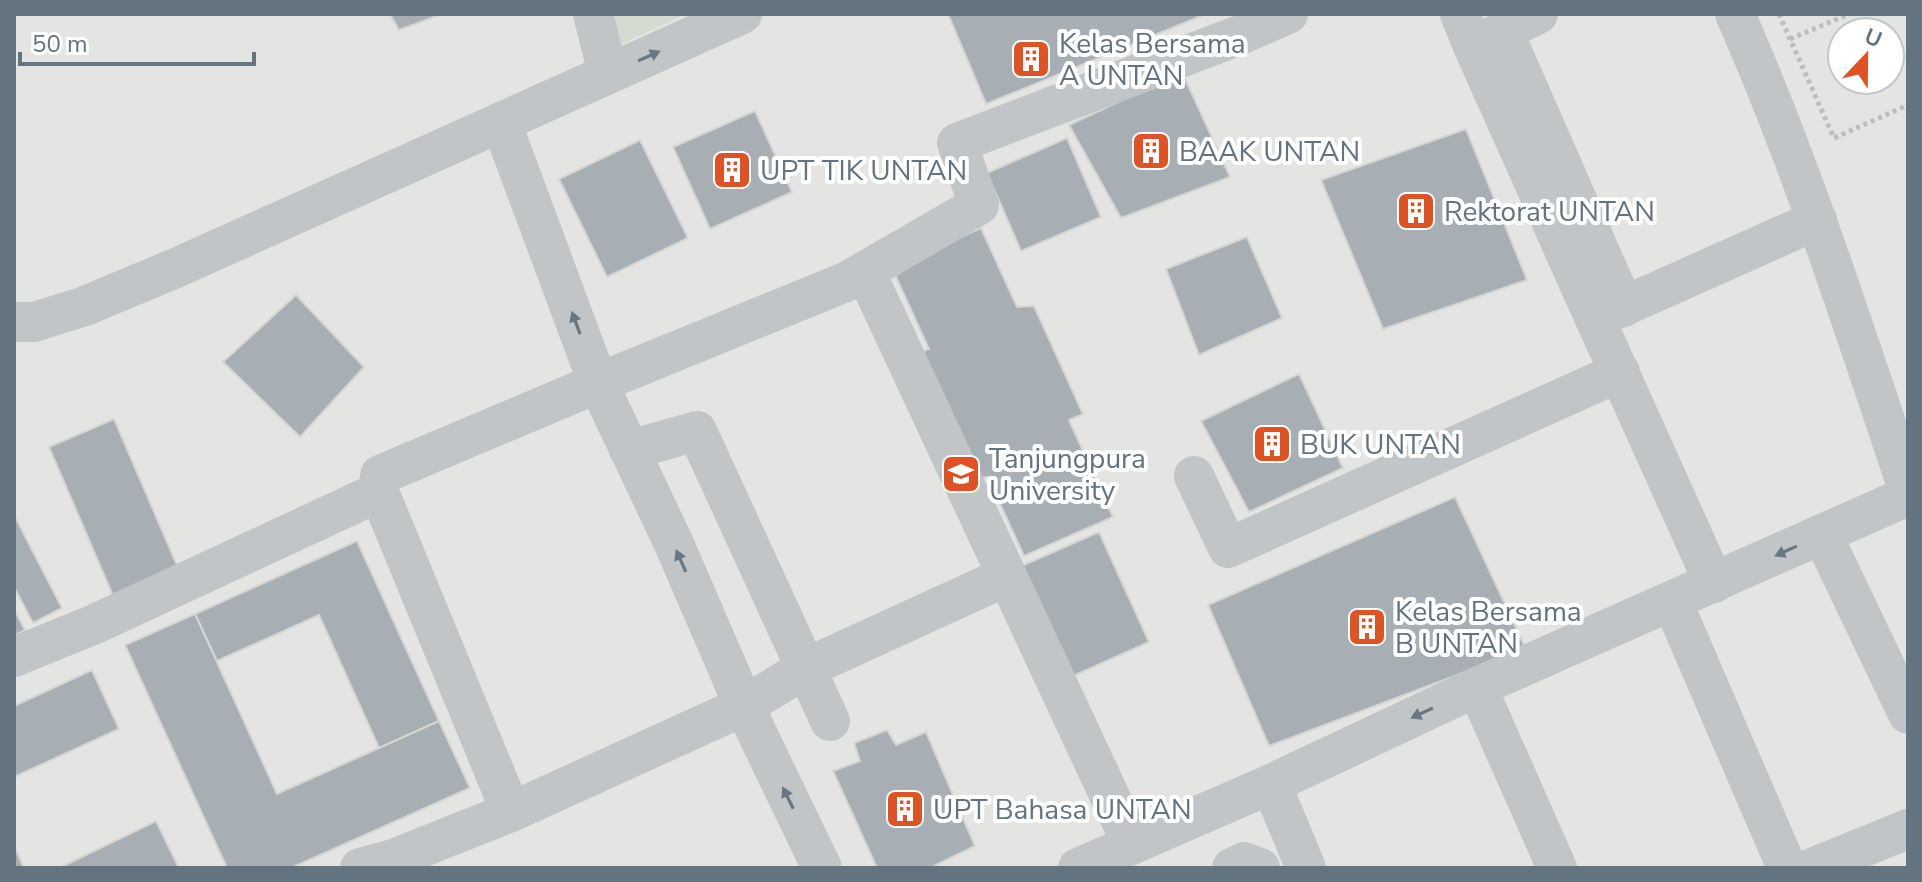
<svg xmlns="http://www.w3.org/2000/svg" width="1922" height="882" font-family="'Nunito Sans',sans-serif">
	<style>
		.built { fill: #e4e5e3; fill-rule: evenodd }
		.green { fill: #d4dbd1 }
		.building { fill: #a7afb4; stroke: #d5d5d3; stroke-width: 2 }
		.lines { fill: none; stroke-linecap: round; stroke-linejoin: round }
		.path { stroke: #bbbdbf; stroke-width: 5; stroke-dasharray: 4 4; stroke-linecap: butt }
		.minor { stroke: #c1c5c8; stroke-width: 40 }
		.oneway { fill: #687784 }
		.labels { text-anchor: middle; stroke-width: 8; stroke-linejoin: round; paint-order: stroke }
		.poi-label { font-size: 28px; fill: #637380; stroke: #fff; text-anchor: start }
	</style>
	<rect width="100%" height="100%" fill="#f4f4f0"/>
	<path class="built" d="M14 14H1908V868H14ZM1842 32H1890V80H1842Z"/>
	<path class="green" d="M604 14H686L613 48Z"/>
	<g class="building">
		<path d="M390 14H442L399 30Z"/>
		<path d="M948 14H1206L986 104Z"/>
		<path d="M1182 72 1230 177 1121 218 1069 125Z"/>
		<path d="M755 111 792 192 710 229 673 147Z"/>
		<path d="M1466 129 1527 280 1383 329 1321 180Z"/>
		<path d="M1067 138 1101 217 1021 251 987 173Z"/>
		<path d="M640 140 688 238 607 277 559 179Z"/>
		<path d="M981 228 1017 307 1034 306 1083 414 1069 420 1113 517 1024 556 988 477 977 478 917 354 929 349 892 268Z"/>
		<path d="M1247 237 1282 318 1199 355 1166 269Z"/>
		<path d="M296 295 364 367 300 437 223 362Z"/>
		<path d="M1299 374 1343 468 1249 512 1201 421Z"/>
		<path d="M114 419 179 570 114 598 49 447Z"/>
		<path d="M1455 497 1526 649 1269 746 1208 605Z"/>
		<path d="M14 515 62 608 33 623 14 587Z"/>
		<path d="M1099 532 1149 642 1060 682 1010 571Z"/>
		<path d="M357 541 439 721 379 748 319 615 217 661 195 614Z"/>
		<path d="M14 609 25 630 14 636Z"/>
		<path d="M195 614 277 794 439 721 470 788 291 868H227L125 645Z"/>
		<path d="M92 670 119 729 14 777V706Z"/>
		<path d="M887 730 896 745 926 732 975 846 930 868H877L833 771 860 761 854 743Z"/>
		<path d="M156 821 179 868H59Z"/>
		<path d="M14 846 24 868H14Z"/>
	</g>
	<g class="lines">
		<g class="path">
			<path d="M1779 14 1834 138 1908 105"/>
			<path d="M1790 39 1849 14"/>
		</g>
		<g class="minor">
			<path d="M593 14 608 74"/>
			<path d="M1460 14 1473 46 1538 14"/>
			<path d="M1735 14C1803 168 1854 329 1908 489"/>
			<path d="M1503 31 1624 307"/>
			<path d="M1473 46 1595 319"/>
			<path d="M501 122 598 383 674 544 744 706 822 868"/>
			<path d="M865 271 1132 844"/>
			<path d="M14 322H34L85 306 178 267 742 14"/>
			<path d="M629 450 697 431 830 721"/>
			<path d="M1194 476 1228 548 1620 372"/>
			<path d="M1822 534 1908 714"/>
			<path d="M1714 583 1595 319 1817 220"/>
			<path d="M1672 601 1787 868"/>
			<path d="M14 657 95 624 379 492"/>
			<path d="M1477 687 1557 868"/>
			<path d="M1271 784 1306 868"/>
			<path d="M511 812 379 492 380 475 598 383 848 281 979 205 957 143 1240 35 1288 14"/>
			<path d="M360 868 393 859 511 812 744 706 806 668 1007 576"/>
			<path d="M1078 868 1271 784 1477 687 1908 496"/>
			<path d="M1232 868 1244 862 1260 868"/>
			<path d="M1812 868 1908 829"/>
		</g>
	</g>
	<defs><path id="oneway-solid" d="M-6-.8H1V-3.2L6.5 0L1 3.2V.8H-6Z" transform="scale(2)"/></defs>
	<g class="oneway">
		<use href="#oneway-solid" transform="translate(649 56) rotate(-24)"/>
		<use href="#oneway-solid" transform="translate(576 323) rotate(-110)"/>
		<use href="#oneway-solid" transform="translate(1786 551) rotate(156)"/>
		<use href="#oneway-solid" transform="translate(681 561) rotate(-114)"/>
		<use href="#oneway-solid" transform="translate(1422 713) rotate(155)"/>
		<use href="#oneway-solid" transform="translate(788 798) rotate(-116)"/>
	</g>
	<defs>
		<g id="building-square" transform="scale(2)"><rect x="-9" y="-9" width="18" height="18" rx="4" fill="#df5224" stroke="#fff"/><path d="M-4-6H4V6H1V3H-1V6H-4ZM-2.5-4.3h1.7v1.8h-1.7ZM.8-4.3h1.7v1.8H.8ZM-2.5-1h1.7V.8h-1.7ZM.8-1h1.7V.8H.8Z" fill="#fff"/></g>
		<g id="university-square" transform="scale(2)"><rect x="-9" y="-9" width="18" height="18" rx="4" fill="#df5224" stroke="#fff"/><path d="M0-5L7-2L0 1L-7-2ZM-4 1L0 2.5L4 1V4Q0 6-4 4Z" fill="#fff"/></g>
	</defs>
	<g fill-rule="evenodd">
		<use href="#building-square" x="1031" y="59"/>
		<use href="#building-square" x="1151" y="151"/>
		<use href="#building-square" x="732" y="170"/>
		<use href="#building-square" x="1416" y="211"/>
		<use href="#building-square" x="1272" y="444"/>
		<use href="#university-square" x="961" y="474"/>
		<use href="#building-square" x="1367" y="627"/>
		<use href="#building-square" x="905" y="809"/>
	</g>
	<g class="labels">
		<g class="poi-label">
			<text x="1059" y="53">Kelas Bersama<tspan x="1059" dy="32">A UNTAN</tspan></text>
			<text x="1179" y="161">BAAK UNTAN</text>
			<text x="760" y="180">UPT TIK UNTAN</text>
			<text x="1444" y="221">Rektorat UNTAN</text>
			<text x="1300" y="454">BUK UNTAN</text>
			<text x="989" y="468">Tanjungpura<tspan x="989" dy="32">University</tspan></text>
			<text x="1395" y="621">Kelas Bersama<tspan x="1395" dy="32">B UNTAN</tspan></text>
			<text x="933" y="819">UPT Bahasa UNTAN</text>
		</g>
	</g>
	<rect width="1922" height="882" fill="none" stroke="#637380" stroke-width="32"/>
	<g transform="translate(1866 56) rotate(22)"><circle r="38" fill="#ffffff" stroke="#c1c7cc" stroke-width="2"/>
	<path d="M0-6L14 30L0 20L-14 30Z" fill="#df5224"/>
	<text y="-12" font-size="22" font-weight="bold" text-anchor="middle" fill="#637380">U</text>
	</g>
	<path d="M20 52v12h234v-12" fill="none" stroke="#637380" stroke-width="4"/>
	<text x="32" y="52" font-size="24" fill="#637380" stroke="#ffffff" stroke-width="6" paint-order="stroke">50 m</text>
</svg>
